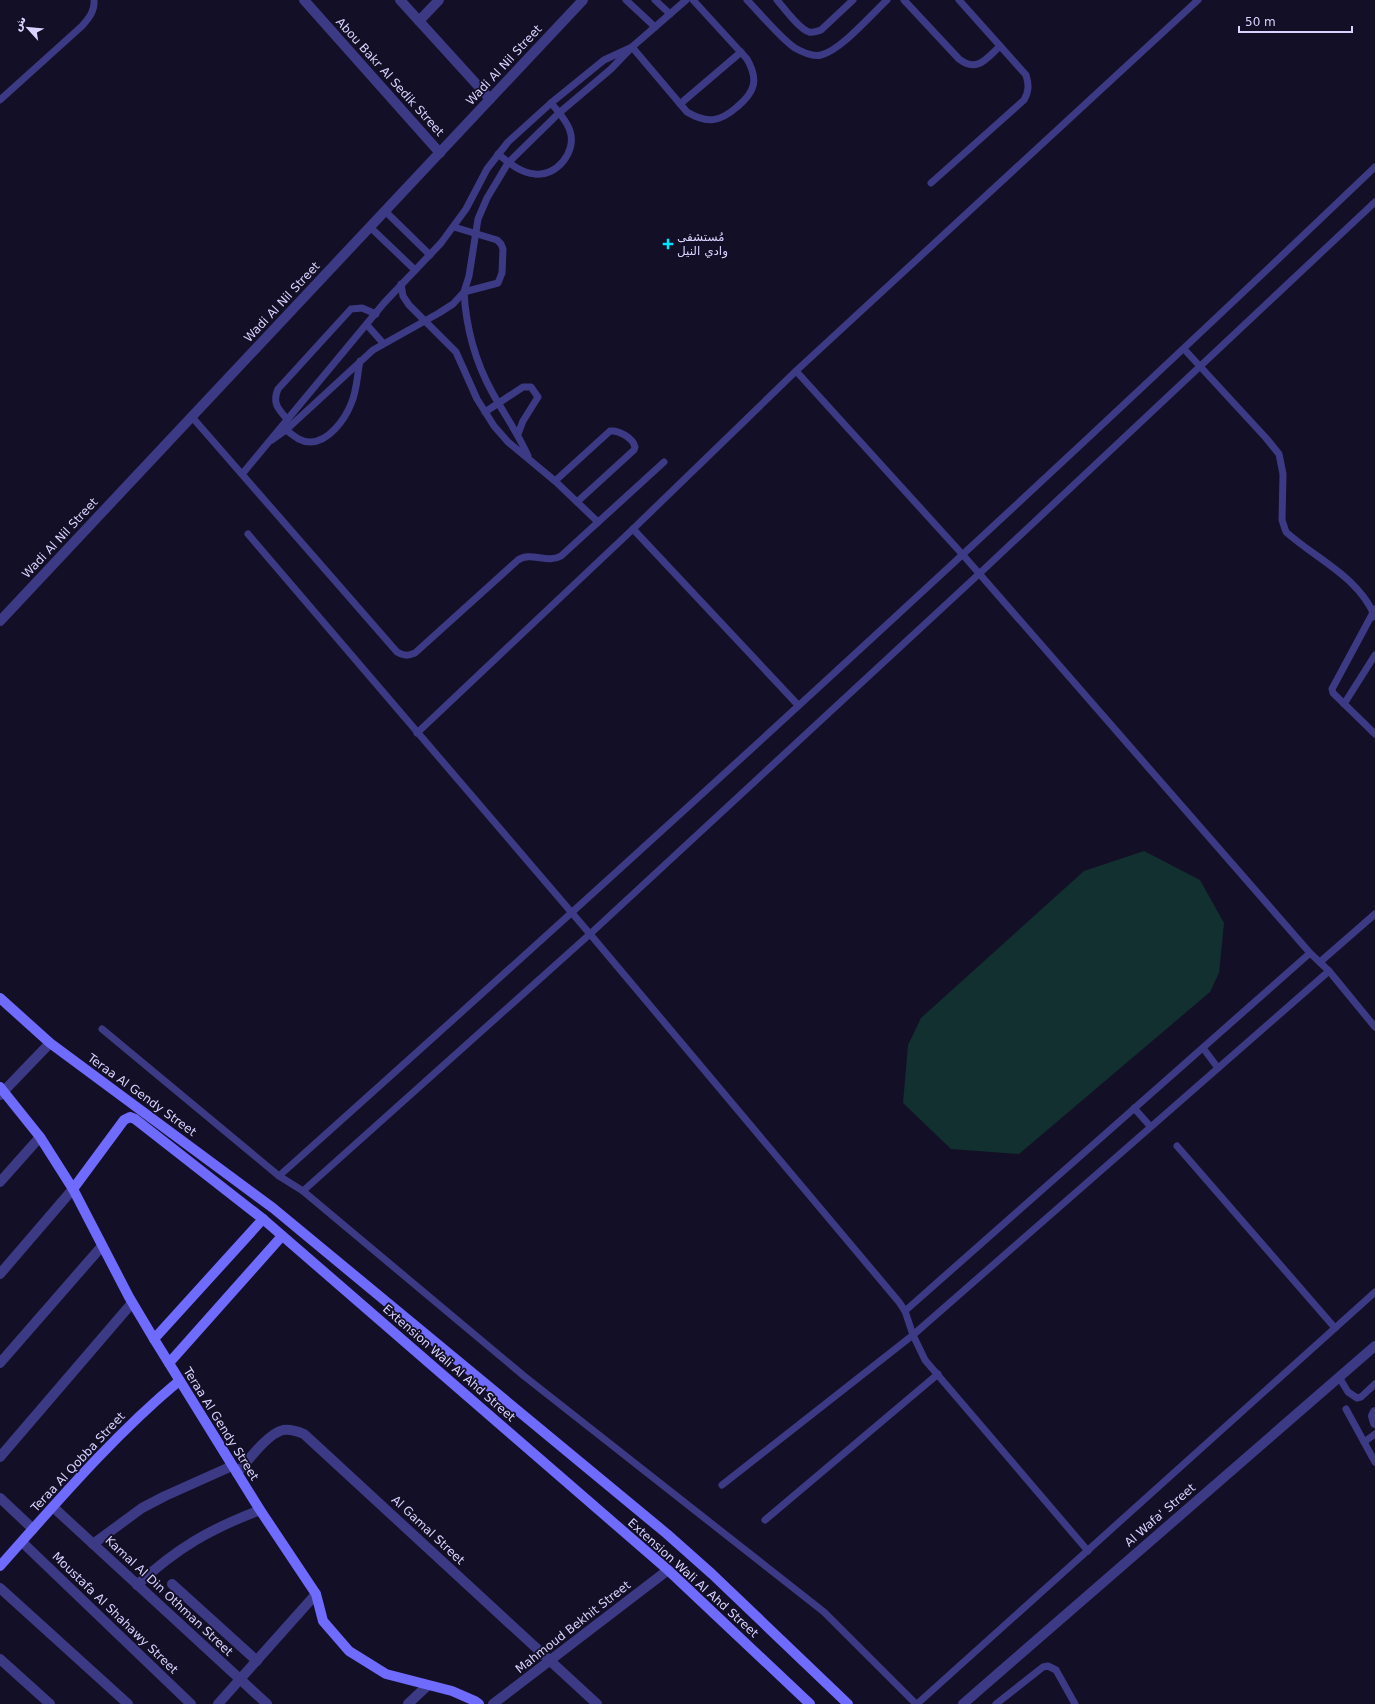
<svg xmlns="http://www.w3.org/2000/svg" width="1375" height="1704" font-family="'DejaVu Sans','Noto Naskh Arabic',sans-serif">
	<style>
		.pitch { fill: #12302f }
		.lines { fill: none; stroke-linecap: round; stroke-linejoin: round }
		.lane { stroke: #3d3a85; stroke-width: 7 }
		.street { stroke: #3d3a85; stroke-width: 10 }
		.secondary { stroke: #6f6bff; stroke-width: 10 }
		.poi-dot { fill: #00e5ff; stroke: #130f26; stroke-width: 1.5 }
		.labels { text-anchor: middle; stroke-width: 3.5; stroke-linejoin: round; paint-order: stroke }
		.street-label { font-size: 12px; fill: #d9d4ff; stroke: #130f26 }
		.poi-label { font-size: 12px; fill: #d9d4ff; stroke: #130f26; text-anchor: start }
	</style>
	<rect width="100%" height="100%" fill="#130f26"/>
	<path class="pitch" d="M1144 851 1200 880 1224 923 1219 973 1210 992 1019 1154 951 1149 903 1103 908 1045 921 1018 1084 871Z"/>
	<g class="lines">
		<g class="lane">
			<path d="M626 0 655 27"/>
			<path d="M655 0 670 14"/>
			<path d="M747 0C759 12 781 39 795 48 802 52 813 57 821 55 841 50 871 15 887 0"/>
			<path d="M777 0C784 8 799 29 809 32 813 33 818 31 821 30L853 0"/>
			<path d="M904 0 959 59C977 73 986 59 1000 46"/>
			<path d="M632 47 687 112C707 124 720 122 737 107 755 92 759 80 747 59L693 0"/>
			<path d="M0 100 82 26C89 18 95 11 94 0"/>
			<path d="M680 104 741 52"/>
			<path d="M498 154C509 163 521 173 535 174 556 177 577 152 570 131 567 121 558 111 551 103"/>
			<path d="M931 183 1024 100C1029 91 1029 85 1026 75L959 0"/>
			<path d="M385 211 430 255"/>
			<path d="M370 227 415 270"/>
			<path d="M454 227 497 240 501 244 503 249 502 273 498 283 464 292C466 327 475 361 492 392 504 414 518 433 528 456"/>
			<path d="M401 284 403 296 409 305 456 352 477 399 494 426 508 442 555 481 598 522"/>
			<path d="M367 325 383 343"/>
			<path d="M1184 349 1266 438 1279 454 1283 474 1282 520 1286 532C1316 559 1359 577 1375 617"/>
			<path d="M796 371 963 555 1310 953 1329 971 1375 1027"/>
			<path d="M485 412 523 387H531L538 397 523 421 518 434"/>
			<path d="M192 417 397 652C404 656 408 656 415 653L518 560C531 551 547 564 561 556L664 462"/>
			<path d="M287 419C278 409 272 403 278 389L351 309 362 308 376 314"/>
			<path d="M286 430C293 435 300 442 310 442 329 442 345 419 351 404 357 391 357 375 360 361"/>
			<path d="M272 440 286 430 373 350 439 313 453 304 464 292 469 276 478 219 487 198 508 163 559 113 611 69 632 47 686 0"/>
			<path d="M243 473 384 303 441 243 466 209 487 169 508 142 551 103 604 60 630 48"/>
			<path d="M555 481 610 431C619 430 633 438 635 447L634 450 577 502"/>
			<path d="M633 529 798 705"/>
			<path d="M248 534 590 934 899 1302 905 1311 913 1335 925 1360 1088 1551"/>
			<path d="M1375 609 1332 689 1333 693 1375 734"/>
			<path d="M1344 704 1375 655"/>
			<path d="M417 733 633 529 796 371 1198 0"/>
			<path d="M1320 962 1375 914"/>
			<path d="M102 1029 279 1176 303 1191 524 1376 824 1612 916 1704"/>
			<path d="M1203 1048 1218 1068"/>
			<path d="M1134 1108 1150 1126"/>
			<path d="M1177 1146 1335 1328"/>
			<path d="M279 1176C649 845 1016 510 1375 167"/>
			<path d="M303 1191 590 934 980 573 1375 202"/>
			<path d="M905 1311 1310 953"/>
			<path d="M1339 1377 1348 1392 1357 1398 1361 1397 1375 1384"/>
			<path d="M1346 1409 1375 1462"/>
			<path d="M1364 1442 1375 1434"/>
			<path d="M722 1485 913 1335 1329 971"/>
			<path d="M765 1520 938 1374"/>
			<path d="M917 1704 1375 1292"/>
			<path d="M996 1704 1043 1667 1048 1666 1056 1670 1075 1704"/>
		</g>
		<g class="street">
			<path d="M304 0 440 153"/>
			<path d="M400 0 490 99"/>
			<path d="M419 21 439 0"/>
			<path d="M0 621 583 0"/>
			<path d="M0 1095 50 1043"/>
			<path d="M0 1182 40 1137"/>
			<path d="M0 1274 73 1189"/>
			<path d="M0 1363 102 1246"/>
			<path d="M1375 1412 1373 1416 1375 1423"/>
			<path d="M0 1457 132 1303"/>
			<path d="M237 1473C248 1461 267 1434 283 1430 290 1429 297 1431 304 1434L597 1704"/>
			<path d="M0 1498 33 1529"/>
			<path d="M53 1507 267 1704"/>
			<path d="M22 1542 191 1704"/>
			<path d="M93 1544 142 1508 165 1496 232 1466"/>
			<path d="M172 1584 257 1661"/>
			<path d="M137 1585C177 1548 210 1529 260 1510"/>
			<path d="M0 1588 128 1704"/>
			<path d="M0 1659 50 1704"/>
			<path d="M218 1704 316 1594"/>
			<path d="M408 1704 427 1686"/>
			<path d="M493 1704 668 1570"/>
			<path d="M963 1704 1375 1346"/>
		</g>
		<g class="secondary">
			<path d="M0 998 50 1043 273 1208 667 1534 712 1574 848 1704"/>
			<path d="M0 1087 40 1137 73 1189 129 1297 154 1339 260 1510 316 1594 323 1621 349 1651 386 1674 452 1691 475 1701 479 1704"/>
			<path d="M73 1189 124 1120 130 1117 135 1119 263 1219 668 1570 810 1704"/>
			<path d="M154 1339 263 1219"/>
			<path d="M169 1363 282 1236"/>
			<path d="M0 1566C57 1502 113 1436 179 1381"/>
		</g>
	</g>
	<path class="poi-dot" d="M666 238h4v4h4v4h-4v4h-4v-4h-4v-4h4z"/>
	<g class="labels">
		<g class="street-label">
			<text transform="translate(504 65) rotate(-47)" y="4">Wadi Al Nil Street</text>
			<text transform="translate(390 77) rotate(48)" y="4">Abou Bakr Al Sedik Street</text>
			<text transform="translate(282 302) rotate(-47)" y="4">Wadi Al Nil Street</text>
			<text transform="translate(60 538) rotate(-47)" y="4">Wadi Al Nil Street</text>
			<text transform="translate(142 1095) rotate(36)" y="4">Teraa Al Gendy Street</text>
			<text transform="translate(449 1363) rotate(41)" y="4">Extension Wali Al Ahd Street</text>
			<text transform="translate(221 1424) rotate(58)" y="4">Teraa Al Gendy Street</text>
			<text transform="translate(78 1462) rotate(-47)" y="4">Teraa Al Qobba Street</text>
			<text transform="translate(1160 1515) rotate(-41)" y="4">Al Wafa' Street</text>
			<text transform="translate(428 1530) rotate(43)" y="4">Al Gamal Street</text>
			<text transform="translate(693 1578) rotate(42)" y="4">Extension Wali Al Ahd Street</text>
			<text transform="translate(169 1596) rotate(43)" y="4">Kamal Al Din Othman Street</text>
			<text transform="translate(115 1613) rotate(44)" y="4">Moustafa Al Shahawy Street</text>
			<text transform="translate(573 1627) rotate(-38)" y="4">Mahmoud Bekhit Street</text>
		</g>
		<g class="poi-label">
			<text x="677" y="241">مُستشفى<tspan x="677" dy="14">وادي النيل</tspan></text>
		</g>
	</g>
	<g transform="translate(28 28) rotate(297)" stroke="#130f26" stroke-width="3" paint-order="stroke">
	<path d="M0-3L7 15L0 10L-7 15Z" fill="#d9d4ff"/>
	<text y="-6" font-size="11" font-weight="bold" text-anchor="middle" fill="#d9d4ff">ش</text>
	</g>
	<path d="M1239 26v6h113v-6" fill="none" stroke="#d9d4ff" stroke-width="2"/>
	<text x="1245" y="26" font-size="12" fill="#d9d4ff" stroke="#130f26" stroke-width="3" paint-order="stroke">50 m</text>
</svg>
